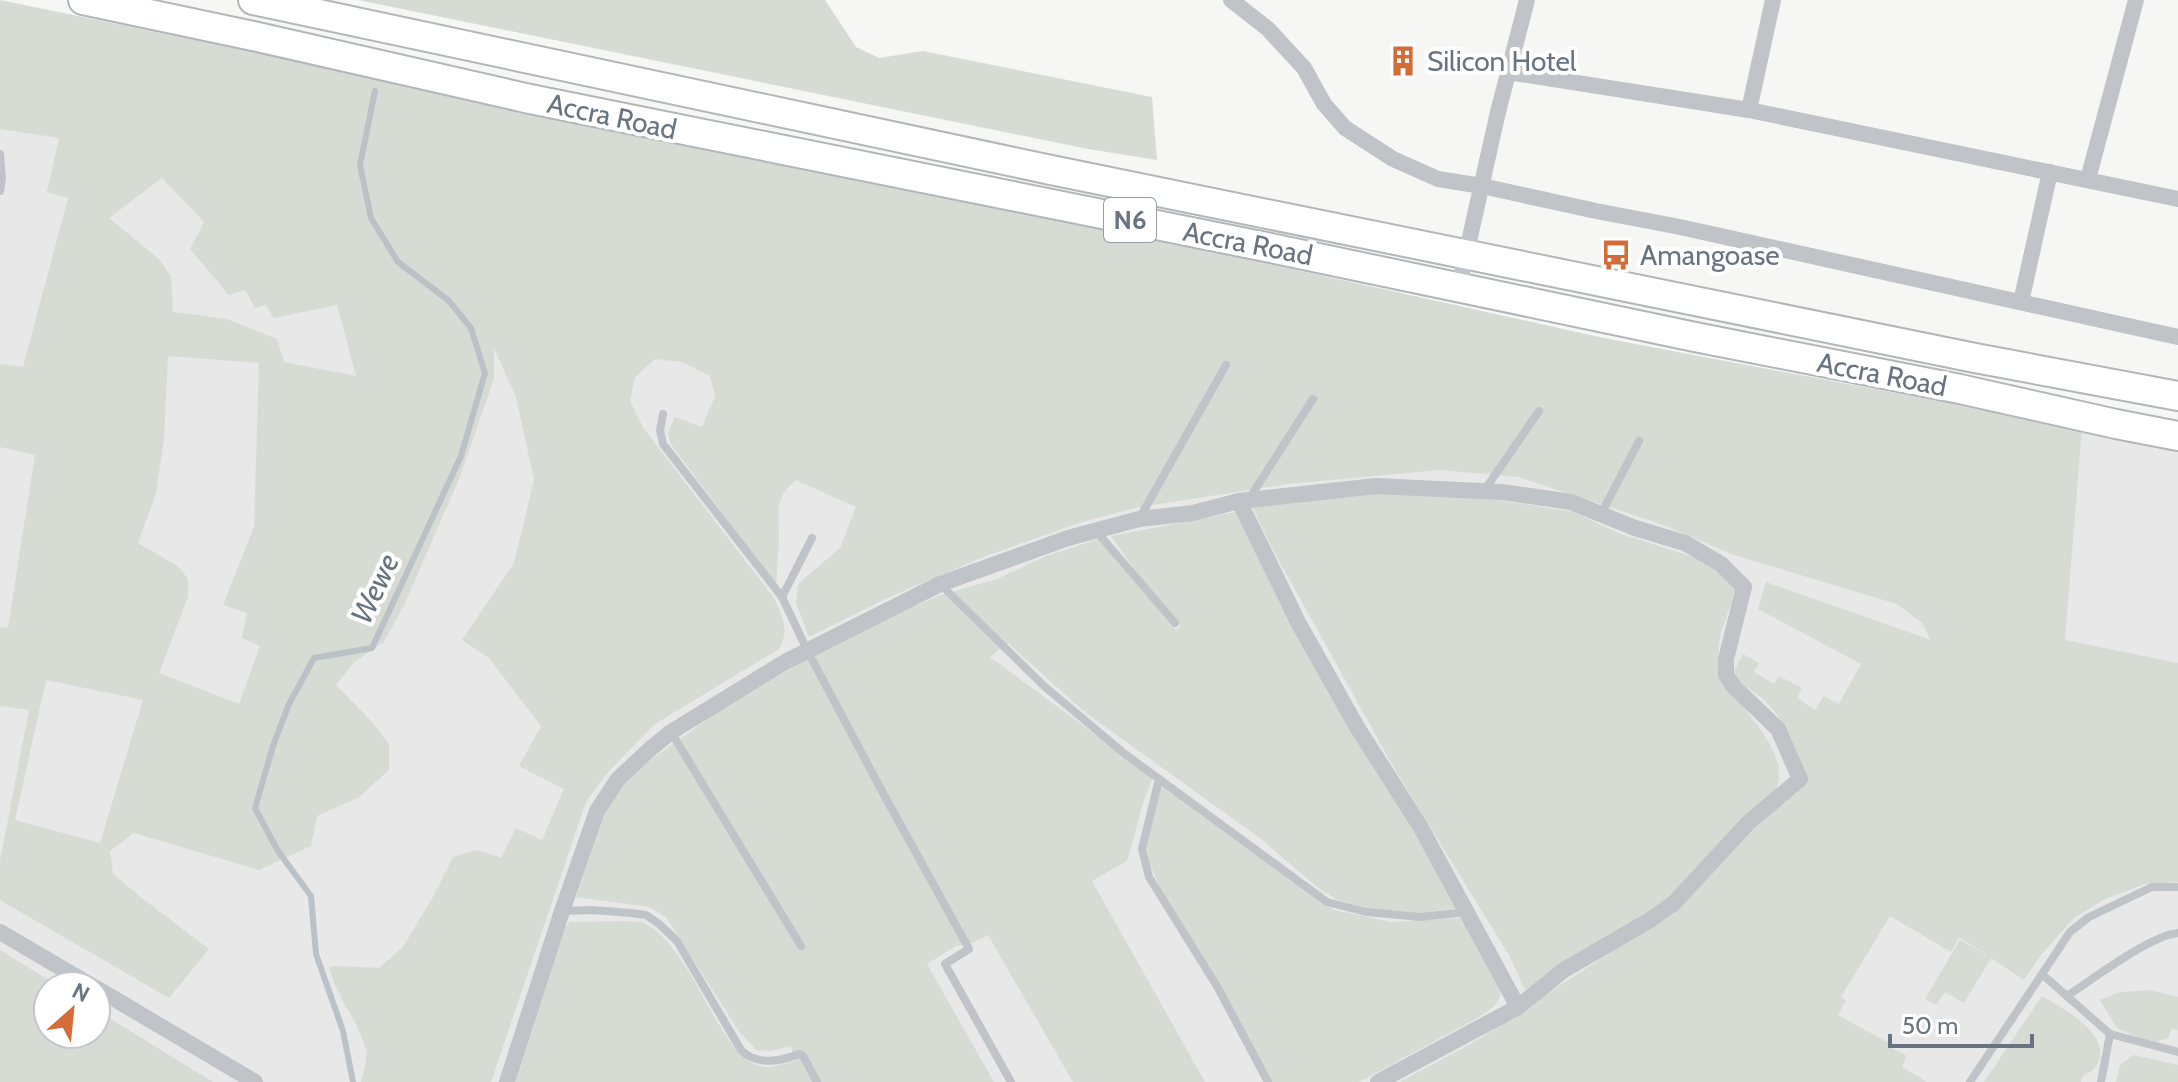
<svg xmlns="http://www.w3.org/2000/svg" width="2178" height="1082" font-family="Cabin,sans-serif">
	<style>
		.built { fill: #e7e8e7; fill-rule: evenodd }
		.green { fill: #d6dbd4; fill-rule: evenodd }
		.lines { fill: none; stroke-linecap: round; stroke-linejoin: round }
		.stream { stroke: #bac2c8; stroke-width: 6 }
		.highway-casing { stroke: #b3b6b9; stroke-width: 32 }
		.lane { stroke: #c0c3c7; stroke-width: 8 }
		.street { stroke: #c0c3c7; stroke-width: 16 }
		.highway { stroke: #fff; stroke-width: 28 }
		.labels { text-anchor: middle; stroke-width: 8; stroke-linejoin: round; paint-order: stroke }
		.shield { fill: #fff; stroke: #969ea8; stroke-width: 2 }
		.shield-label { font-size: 26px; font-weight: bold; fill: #697482 }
		.poi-label { font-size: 28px; fill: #697482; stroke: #fff; text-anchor: start }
		.street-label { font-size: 28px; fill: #697482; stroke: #fff }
		.water-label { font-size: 30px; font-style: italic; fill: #64757f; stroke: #fff }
	</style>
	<rect width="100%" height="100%" fill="#f6f7f4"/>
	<path class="built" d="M0 33 2079 458 2082 428 2178 446V1082H0ZM48 986H96V1034H48Z"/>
	<g class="green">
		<path d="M0 0 1071 220 1604 338 2082 428 2065 640 2178 663V882L2145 884 2105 899 2074 918 2041 955 2024 980 1991 958 1964 1003 1945 992 1936 1005 1925 999 1960 940 1990 957 1959 937 1951 952 1890 916 1841 997 1846 1000 1838 1015 1889 1043 1888 1046 1907 1056 1902 1067 1927 1082H1400L1476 1041 1655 923 1717 867 1765 817 1807 779C1798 753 1788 727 1770 706 1758 691 1742 690 1734 671L1743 654 1759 663 1754 672 1774 684 1779 676 1802 688 1797 698 1815 710 1824 696 1839 704 1861 664 1758 609 1766 582 1931 640 1922 623 1897 604 1734 555 1661 524 1518 477 1440 470 1288 484 1139 507 1082 522 983 557 894 595 809 637 796 603 798 584 840 548 856 507 796 480C773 499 779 513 779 539 778 555 777 570 776 585L670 443 668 433 675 417 702 427 715 396 710 376 682 362 655 359 635 377 630 401 644 429 774 598C782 616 790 630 779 649L655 724 607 773 586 802 491 1082H361C363 1073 368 1059 366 1050 359 1021 336 997 329 967L337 966 379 968 403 947 433 897 453 857 477 850 501 858 516 828 542 840 564 789 519 766 541 726 489 658 462 640 514 563 534 480 516 397 494 348V379L459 479 405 603 384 642 354 662 336 685 371 721 389 744V770L359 797 317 816 311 846 259 870 134 833 110 851 113 874 143 899 209 949 169 998 0 900V861L29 710 0 706V628L8 627 35 455 0 447V364L23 367 68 198 47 192 59 138 0 129ZM162 178 204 222 190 249 229 295 245 290 255 308 266 305 274 318 337 305 356 376 284 362 277 339 227 319 173 312 171 277 160 260 109 218ZM168 356 259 363 254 527 223 605 247 613 242 638 260 646 239 704 159 673 188 597V579L179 567 138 543 156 493 164 439ZM46 680 143 700 100 843 15 820Z"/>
		<path d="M358 0H825L856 47 879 58 923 51 1152 97 1157 160 1088 149Z"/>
		<path d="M1365 492 1420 493 1496 500 1574 512 1618 533 1703 560 1721 572 1735 589C1730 613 1715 637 1719 661 1726 705 1796 745 1775 793L1662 905 1590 953 1525 990 1509 955 1394 768 1272 548 1252 506Z"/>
		<path d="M1237 512 1458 908 1415 914 1369 909 1337 900 1316 886 1260 838 1086 713 1008 643 990 657 1153 777 1144 800 1127 861 1092 881 1205 1082H1073L988 935 972 943 956 946 927 964 994 1082H516L564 929 570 922H577C590 922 635 919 644 923 694 946 719 1063 765 1067 774 1068 786 1063 795 1061L791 1046 770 1051 756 1050 738 1030 666 917 649 907 576 897 607 806 618 788 638 769 719 711 814 655 881 621 938 596 997 579 1046 556 1099 539 1176 630 1181 625 1152 594 1111 536Z"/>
		<path d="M1160 783 1334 910 1390 922 1464 918 1501 991C1499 1006 1489 1010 1477 1018L1359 1082H1272L1159 885 1149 862 1146 841Z"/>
		<path d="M0 950 58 986H48V1034H96V1010L213 1082H0Z"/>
		<path d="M2151 990 2178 997V1030L2172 1028 2168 1038 2156 1042 2137 1037 2117 1028 2100 1000 2120 992Z"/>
		<path d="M2042 996C2061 1007 2116 1036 2096 1066 2093 1071 2086 1074 2081 1078V1082H1984Z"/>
		<path d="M2134 1055 2178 1065V1082H2116L2120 1065Z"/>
	</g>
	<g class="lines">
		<path class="stream" d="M353 1082 343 1031 316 954 311 896 278 851 255 808 273 746 289 704 314 658 372 648 461 456 485 373 471 328 448 300 398 262 371 218 360 165 375 91"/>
		<g class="highway-casing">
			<g id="highway">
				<path d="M83 0 253 36 530 99 1266 247 1695 337 1960 389 2116 424 2178 436"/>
				<path d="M253 0 1051 170 1975 358 2178 396"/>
			</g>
		</g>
		<g class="lane">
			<path d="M0 154 2 179 0 191"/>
			<path d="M663 414 660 430 663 444 782 597 807 650 883 793 969 949 945 964 1011 1082"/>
			<path d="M1484 491 1539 411"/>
			<path d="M1249 499 1313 399"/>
			<path d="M1601 514 1639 441"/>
			<path d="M1139 519 1226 365"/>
			<path d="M1097 532 1175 623"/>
			<path d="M941 585 1044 686 1125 754 1327 902 1366 912 1420 917 1467 912"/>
			<path d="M782 597 812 538"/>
			<path d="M671 732 801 946"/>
			<path d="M1159 779 1142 849 1149 877 1218 988 1268 1082"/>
			<path d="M563 911 591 910 631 913 646 915 659 924 677 941 741 1050C757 1066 779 1062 799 1054L803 1056 817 1082"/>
			<path d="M2043 975 2110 1034 2178 1052"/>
			<path d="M2067 996C2093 979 2149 936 2178 933"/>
			<path d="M1970 1082 2070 932 2089 917 2152 887H2178"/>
			<path d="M2101 1082 2110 1034"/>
		</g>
		<g class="street">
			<path d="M1231 0 1268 29 1304 68 1324 104 1345 128 1393 159 1438 179 1482 186 1596 211 1680 227 2178 337"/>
			<path d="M1508 72 1749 110 2178 199"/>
			<path d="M1749 110 1773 0"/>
			<path d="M2088 179 2136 0"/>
			<path d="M1459 286 1498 112 1527 0"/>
			<path d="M2021 302 2050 172"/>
			<path d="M1239 501 1299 624 1357 727 1420 826 1518 1007"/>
			<path d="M0 932 92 986"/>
			<path d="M96 988 255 1082"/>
			<path d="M507 1082 562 911 597 811 618 779 649 750 671 732 785 662 940 584 1068 538 1139 519 1193 513 1239 501 1376 486 1502 492 1571 502 1635 528 1685 543 1721 564 1744 587 1726 659V675L1734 687 1778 729 1800 779 1748 823 1674 903 1650 920 1564 970 1518 1007 1378 1082"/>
		</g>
		<use href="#highway" class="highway"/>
	</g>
	<defs>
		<g id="building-bare" transform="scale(2.4)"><path d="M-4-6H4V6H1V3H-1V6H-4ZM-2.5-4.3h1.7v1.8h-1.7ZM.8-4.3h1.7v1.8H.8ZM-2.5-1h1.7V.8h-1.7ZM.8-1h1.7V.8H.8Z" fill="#d36c38" stroke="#fff" stroke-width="2.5" paint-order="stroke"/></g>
		<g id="bus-bare" transform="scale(2.4)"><path d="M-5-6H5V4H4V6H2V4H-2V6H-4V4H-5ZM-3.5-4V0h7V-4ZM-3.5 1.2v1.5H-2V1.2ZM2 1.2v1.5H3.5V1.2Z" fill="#d36c38" stroke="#fff" stroke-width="2.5" paint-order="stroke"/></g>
	</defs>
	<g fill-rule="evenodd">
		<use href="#building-bare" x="1403" y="61"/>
		<use href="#bus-bare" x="1616" y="255"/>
	</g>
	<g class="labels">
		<rect class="shield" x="1104" y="198" width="52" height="44" rx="6"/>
		<g class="shield-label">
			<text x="1130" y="229">N6</text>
		</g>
		<g class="poi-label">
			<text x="1427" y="71">Silicon Hotel</text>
			<text x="1640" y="265">Amangoase</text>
		</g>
		<g class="street-label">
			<text transform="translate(612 116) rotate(12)" y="10">Accra Road</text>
			<text transform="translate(1248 243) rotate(11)" y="10">Accra Road</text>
			<text transform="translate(1882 374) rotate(11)" y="10">Accra Road</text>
		</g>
		<g class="water-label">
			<text transform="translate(375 589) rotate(-65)" y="10">Wewe</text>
		</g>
	</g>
	<g transform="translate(72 1010) rotate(27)"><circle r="38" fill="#ffffff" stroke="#c3c7cd" stroke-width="2"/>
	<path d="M0-6L14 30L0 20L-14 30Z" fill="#d36c38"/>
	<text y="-12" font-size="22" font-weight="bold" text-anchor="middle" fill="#697482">N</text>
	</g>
	<path d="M1890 1034v12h142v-12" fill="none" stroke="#697482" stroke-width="4"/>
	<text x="1902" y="1034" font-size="24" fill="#697482" stroke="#ffffff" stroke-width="6" paint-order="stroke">50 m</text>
</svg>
